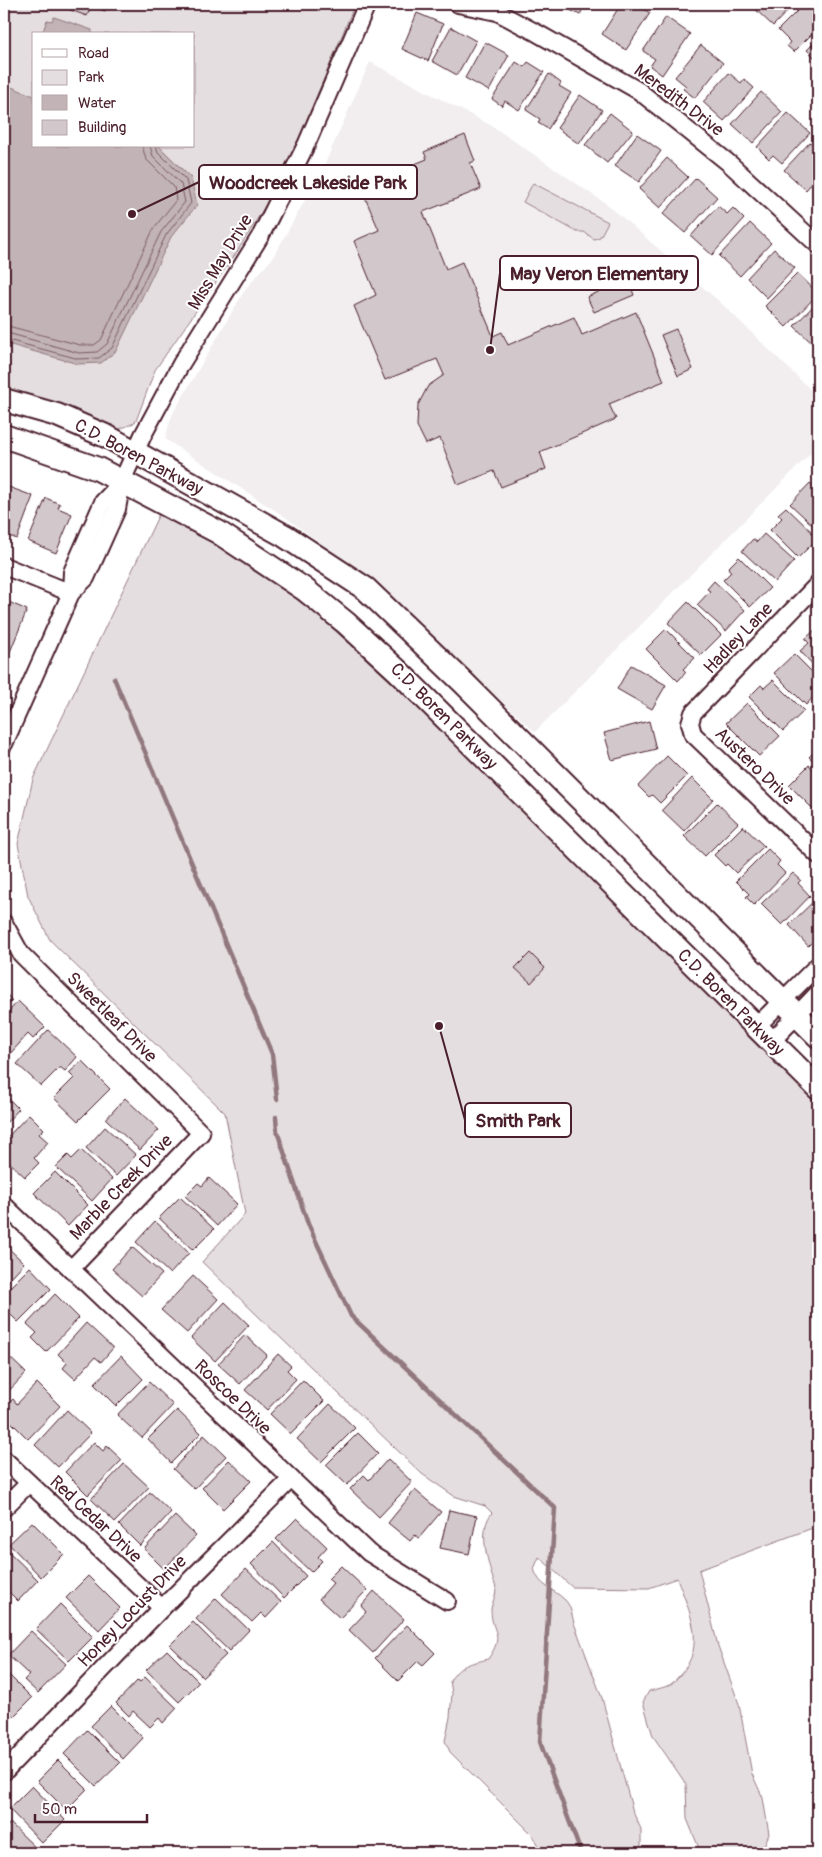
<svg xmlns="http://www.w3.org/2000/svg" width="822" height="1857" font-family="Pangolin,sans-serif">
	<style>
		.built { fill: #f2eeef }
		.green { fill: #e5dee0; stroke: #987e86; fill-rule: evenodd }
		.water { fill: #c1b3b6; stroke: #91787e }
		.lines { fill: none; stroke-linecap: round; stroke-linejoin: round }
		.shore { stroke: #7a5a63; stroke-width: 1 }
		.stream { stroke: #91787e; stroke-width: 4.5 }
		.building { fill: #d2c7cb; stroke: #4a1f2b }
		.street-casing { stroke: #4a1f2b; stroke-width: 20 }
		.secondary-casing { stroke: #4a1f2b; stroke-width: 26 }
		.street { stroke: #fff; stroke-width: 16 }
		.secondary { stroke: #fff; stroke-width: 22 }
		.labels { text-anchor: middle; stroke-width: 4; stroke-linejoin: round; paint-order: stroke }
		.street-label { font-size: 18px; fill: #4a1f2b; stroke: #fff }
		.leader { fill: none; stroke: #4a1f2b; stroke-width: 2 }
		.callout-dot { fill: #4a1f2b; stroke: #fff; stroke-width: 2 }
		.callout { fill: #fff; stroke: #4a1f2b; stroke-width: 2 }
		.callout-label { font-size: 19px; text-anchor: middle; font-weight: bold; fill: #4a1f2b }
	</style>
	<rect width="100%" height="100%" fill="#fff"/>
	<filter id="ink" filterUnits="userSpaceOnUse"><feTurbulence type="fractalNoise" baseFrequency=".02" numOctaves="2"/><feDisplacementMap in="SourceGraphic" scale="10" xChannelSelector="R" yChannelSelector="G"/><feConvolveMatrix kernelMatrix="1 2 1 2 8 2 1 2 1" color-interpolation-filters="sRGB"/></filter>
	<g filter="url(#ink)">
		<path class="built" d="M370 62 492 126 608 205 720 302 818 397V446L535 732 367 578 288 519 165 439 172 415 246 288 272 259 323 168Z"/>
		<g class="green">
			<path d="M4 4H355L283 177 237 252 155 370 136 421 132 424 117 430 4 390ZM34 34H194V146H34Z"/>
			<path d="M533 183 608 222 600 237 594 239 584 232H577L523 202Z"/>
			<path d="M160 512 221 546 316 613 404 694 818 1103V1526L699 1570 718 1646 739 1704 752 1774 763 1798 769 1834 764 1846 736 1853H701L687 1819 686 1784 653 1736 643 1702 649 1691C656 1689 665 1688 671 1684 674 1682 677 1678 679 1676 708 1646 689 1611 677 1578L649 1588 572 1587 539 1557 534 1569C539 1587 553 1588 565 1600 571 1606 572 1615 574 1623L602 1698 633 1812 641 1829V1853H540L538 1844 532 1834 450 1752 445 1741 450 1717 452 1693 450 1681C460 1664 469 1664 488 1659 506 1633 491 1634 491 1609 492 1602 496 1596 496 1590 496 1585 492 1578 491 1572 486 1555 479 1528 492 1513L485 1506 454 1496 422 1474 202 1262 245 1214 225 1113 50 940 28 896 18 844 33 779Z"/>
		</g>
		<g class="water">
			<path d="M54 17 92 30V34H42L47 20 52 21Z"/>
			<path d="M4 84 34 96V146H159L191 178 197 205 171 237 116 351 101 363 78 364 4 343Z"/>
		</g>
		<g class="lines">
			<g class="shore">
				<path d="M4 325 80 345H94L101 340 154 228 176 200 174 187 146 159 142 146"/>
				<path d="M4 332 79 353 97 352 107 344 161 232 185 202 181 184 153 156 150 146"/>
				<path d="M4 339 79 359 99 358 112 348 166 235 191 203 186 180 158 152 156 146"/>
			</g>
			<g class="stream">
				<path d="M114 678 272 1054 277 1099"/>
				<path d="M276 1117 277 1131 308 1224 351 1316 555 1508 540 1742 581 1853"/>
			</g>
		</g>
		<g class="building">
			<path d="M67 4H108L105 11 91 6 87 16 65 8Z"/>
			<path d="M558 4H585L580 15Z"/>
			<path d="M621 4H636L650 13 626 50 602 34Z"/>
			<path d="M758 4H794L773 26 754 8Z"/>
			<path d="M804 4H813L818 9 815 12 818 15V28L794 52 787 46 790 42 778 30Z"/>
			<path d="M417 13 443 24 428 61 402 49Z"/>
			<path d="M666 17 690 34 662 75 650 66 655 59 643 51Z"/>
			<path d="M451 27 476 41 457 75 432 61Z"/>
			<path d="M818 39V61L807 50Z"/>
			<path d="M485 42 509 55 489 91 465 78Z"/>
			<path d="M701 45 723 63 695 98 683 89 686 86 675 77Z"/>
			<path d="M516 62 524 67 528 62 544 72 519 110 505 101 502 106 492 99Z"/>
			<path d="M729 73 741 83 744 79 754 88 724 121 703 102Z"/>
			<path d="M549 74 561 83 559 86 571 93 548 129 538 123 540 119 526 110Z"/>
			<path d="M761 92 782 112 753 143 732 124Z"/>
			<path d="M580 95 602 110 579 144 557 128Z"/>
			<path d="M610 113 633 131 607 163 585 145Z"/>
			<path d="M788 113 810 133 782 163 773 155 769 159 757 147Z"/>
			<path d="M637 134 661 151 639 182 615 166Z"/>
			<path d="M465 135 475 161 470 163 481 189 423 212 446 269 462 262 493 336 502 332 508 345 574 317 582 335 636 312 664 381 609 404 616 419 540 452 546 469 501 487 494 471 458 485 440 438 426 444 417 426 418 405 428 386 444 375 437 359 385 380 354 306 376 295 354 241 379 230 360 186 427 159 424 152Z"/>
			<path d="M810 142 818 149V176L806 190 784 170Z"/>
			<path d="M667 158 688 177 660 208 639 189Z"/>
			<path d="M696 178 717 197 685 233 663 214Z"/>
			<path d="M718 206 727 214 733 208 744 219 712 255 691 236Z"/>
			<path d="M750 223 771 243 740 276 719 256Z"/>
			<path d="M774 249 795 268 767 298 747 278Z"/>
			<path d="M798 273 818 294 786 327 765 306Z"/>
			<path d="M628 279 634 295 594 312 587 297Z"/>
			<path d="M818 301V343L815 346 794 326Z"/>
			<path d="M676 329 693 369 678 376 661 335Z"/>
			<path d="M810 483 818 490V530L790 504Z"/>
			<path d="M6 486 33 496 17 539 4 534V491Z"/>
			<path d="M46 498 60 504 58 508 72 514 56 553 28 541Z"/>
			<path d="M786 507 818 538 798 558 770 530 782 518 778 514Z"/>
			<path d="M764 534 794 561 775 582 742 551 753 539 757 542Z"/>
			<path d="M739 557 770 588 750 607 723 580 731 572 728 568Z"/>
			<path d="M714 581 745 610 726 631 697 605 710 591 707 589Z"/>
			<path d="M4 600 27 610 10 652 4 649Z"/>
			<path d="M688 602 721 635 701 655 668 623Z"/>
			<path d="M817 628 818 629V670L800 651 809 643 805 639Z"/>
			<path d="M666 629 695 658 683 669 686 672 678 681 646 649Z"/>
			<path d="M794 654 818 678V686L813 691 816 694 806 705 774 673Z"/>
			<path d="M631 665 666 685 652 709 617 689Z"/>
			<path d="M773 680 804 711 783 731 749 697 761 685 764 688Z"/>
			<path d="M747 703 780 736 759 756 726 723Z"/>
			<path d="M649 721 656 749 612 760 604 733Z"/>
			<path d="M818 748V765L809 757Z"/>
			<path d="M667 756 687 776 660 803 652 795 649 797 638 786Z"/>
			<path d="M809 765 818 774 817 813 789 785Z"/>
			<path d="M692 778 713 799 684 831 662 810Z"/>
			<path d="M717 803 738 823 705 856 684 836Z"/>
			<path d="M743 826 764 846 736 873 727 864 725 866 714 855Z"/>
			<path d="M768 849 780 861 777 865 785 873 754 905 746 897 749 894 736 881Z"/>
			<path d="M793 873 801 880 798 883 810 896 782 925 761 904Z"/>
			<path d="M817 898 818 900V936L808 946 789 925Z"/>
			<path d="M530 953 545 968 531 983 515 968Z"/>
			<path d="M4 991 12 1001 4 1007Z"/>
			<path d="M18 1001 45 1027 33 1039 28 1034 9 1055 4 1051V1017Z"/>
			<path d="M48 1030 77 1057 65 1071 60 1067 41 1086 17 1064Z"/>
			<path d="M82 1061 110 1089 78 1121 54 1098 74 1078 69 1073Z"/>
			<path d="M4 1094 19 1109 4 1125Z"/>
			<path d="M125 1098 159 1130 140 1150 106 1119Z"/>
			<path d="M29 1114 44 1129 39 1134 48 1142 34 1158 39 1163 25 1177 4 1157V1141Z"/>
			<path d="M105 1127 136 1155 116 1176 86 1148Z"/>
			<path d="M81 1150 112 1179 92 1201 56 1167 68 1155 72 1159Z"/>
			<path d="M55 1172 88 1205 68 1226 34 1193Z"/>
			<path d="M209 1178 237 1204 217 1226 185 1196 198 1183 202 1186Z"/>
			<path d="M180 1197 214 1229 193 1250 159 1218Z"/>
			<path d="M155 1221 189 1253 170 1274 136 1242Z"/>
			<path d="M4 1244 24 1263 4 1285Z"/>
			<path d="M132 1247 162 1274 142 1296 112 1269Z"/>
			<path d="M30 1267 51 1289 18 1322 4 1308V1293Z"/>
			<path d="M193 1276 218 1299 187 1333 161 1310Z"/>
			<path d="M55 1294 79 1318 46 1352 32 1338 37 1333 27 1324Z"/>
			<path d="M225 1302 249 1325 215 1361 191 1338Z"/>
			<path d="M86 1323 113 1348 101 1362 95 1357 75 1379 63 1368 67 1363 58 1354Z"/>
			<path d="M245 1335 267 1355 240 1384 218 1364Z"/>
			<path d="M5 1353 26 1373 4 1396V1354Z"/>
			<path d="M278 1354 291 1366 287 1370 296 1379 267 1410 245 1390Z"/>
			<path d="M121 1356 143 1379 116 1406 94 1384Z"/>
			<path d="M303 1380 324 1401 291 1434 270 1414Z"/>
			<path d="M149 1382 173 1405 142 1438 117 1415Z"/>
			<path d="M37 1383 60 1406 28 1439 4 1415V1408L13 1399 17 1404Z"/>
			<path d="M330 1404 355 1428 321 1462 297 1439Z"/>
			<path d="M67 1410 91 1433 58 1467 35 1445Z"/>
			<path d="M177 1410 201 1433 171 1463 148 1439Z"/>
			<path d="M358 1433 378 1453 347 1485 326 1465Z"/>
			<path d="M204 1435 226 1456 194 1489 173 1469Z"/>
			<path d="M94 1442 103 1451 107 1446 122 1460 88 1495 65 1472Z"/>
			<path d="M388 1459 412 1482 379 1517 350 1489 364 1475 369 1480Z"/>
			<path d="M229 1460 251 1481 223 1509 202 1488Z"/>
			<path d="M124 1464 149 1487 115 1522 91 1499Z"/>
			<path d="M415 1490 441 1512 419 1538 415 1535 410 1541 388 1523Z"/>
			<path d="M150 1492 171 1512 140 1546 119 1525Z"/>
			<path d="M449 1510 477 1516 469 1554 440 1548Z"/>
			<path d="M175 1516 196 1536 164 1569 144 1549Z"/>
			<path d="M297 1518 327 1547 318 1557 322 1561 311 1572 276 1539Z"/>
			<path d="M32 1522 64 1554 41 1577 9 1544Z"/>
			<path d="M273 1542 306 1576 284 1598 251 1564Z"/>
			<path d="M5 1548 38 1580 18 1601 4 1587Z"/>
			<path d="M341 1566 367 1590 340 1618 319 1599 333 1583 328 1579Z"/>
			<path d="M246 1569 281 1602 266 1618 261 1613 252 1622 222 1594Z"/>
			<path d="M88 1576 120 1608 99 1630 66 1598Z"/>
			<path d="M374 1591 404 1619 373 1653 349 1630 366 1612 361 1606Z"/>
			<path d="M216 1598 249 1630 229 1651 196 1619Z"/>
			<path d="M60 1604 93 1637 69 1661 36 1629Z"/>
			<path d="M193 1622 226 1655 203 1677 170 1645Z"/>
			<path d="M407 1625 435 1653 423 1665 418 1661 398 1681 375 1658Z"/>
			<path d="M31 1631 66 1664 38 1693 24 1680 29 1675 8 1655Z"/>
			<path d="M167 1650 199 1682 179 1702 146 1670Z"/>
			<path d="M4 1670 32 1698 8 1722 4 1717Z"/>
			<path d="M145 1677 177 1708 163 1723 159 1718 150 1727 133 1711 129 1716 116 1703 138 1680 140 1682Z"/>
			<path d="M111 1706 143 1738 123 1759 91 1726Z"/>
			<path d="M87 1730 120 1763 96 1786 64 1754Z"/>
			<path d="M58 1760 87 1789 66 1810 37 1781Z"/>
			<path d="M32 1786 65 1820 42 1843 9 1809Z"/>
			<path d="M10 1823 39 1851 36 1853H4V1830Z"/>
		</g>
		<g class="lines">
			<g class="street-casing">
				<g id="street">
					<path d="M458 4 497 12 537 33 639 91 730 164 818 245"/>
					<path d="M4 566 71 593"/>
					<path d="M818 584 693 713 690 723 693 734 818 855"/>
					<path d="M71 593 72 572 103 502 122 482"/>
					<path d="M4 744 71 593 86 578 117 509 122 481 143 435 181 364 261 235 307 143 367 4"/>
					<path d="M4 923 21 954 201 1133 71 1269"/>
					<path d="M756 1027 818 965"/>
					<path d="M771 1042 818 993"/>
					<path d="M4 1205 369 1553 447 1601"/>
					<path d="M4 1459 162 1608"/>
					<path d="M4 1508 29 1483"/>
					<path d="M4 1772 162 1608 291 1479"/>
				</g>
			</g>
			<g class="secondary-casing">
				<g id="secondary">
					<path d="M4 400 57 415 108 437 285 536 366 589 464 683 818 1036"/>
					<path d="M4 436 98 469 218 532 304 589 346 623 398 671 818 1088"/>
				</g>
			</g>
			<use href="#street" class="street"/>
			<use href="#secondary" class="secondary"/>
		</g>
	</g>
	<g class="labels">
		<g class="street-label">
			<text transform="translate(679 100) rotate(37)" y="6">Meredith Drive</text>
			<text transform="translate(220 262) rotate(-59)" y="6">Miss May Drive</text>
			<text transform="translate(139 457) rotate(28)" y="6">C.D. Boren Parkway</text>
			<text transform="translate(738 638) rotate(-46)" y="6">Hadley Lane</text>
			<text transform="translate(444 716) rotate(45)" y="6">C.D. Boren Parkway</text>
			<text transform="translate(755 766) rotate(44)" y="6">Austero Drive</text>
			<text transform="translate(731 1002) rotate(45)" y="6">C.D. Boren Parkway</text>
			<text transform="translate(112 1017) rotate(45)" y="6">Sweetleaf Drive</text>
			<text transform="translate(121 1187) rotate(-46)" y="6">Marble Creek Drive</text>
			<text transform="translate(233 1397) rotate(44)" y="6">Roscoe Drive</text>
			<text transform="translate(96 1519) rotate(43)" y="6">Red Cedar Drive</text>
			<text transform="translate(132 1611) rotate(-46)" y="6">Honey Locust Drive</text>
		</g>
	</g>
	<path class="leader" d="M132 214L199 182M490 350L500 273M439 1026L465 1120"/>
	<g class="callout-dot">
		<circle cx="132" cy="214" r="5"/>
		<circle cx="490" cy="350" r="5"/>
		<circle cx="439" cy="1026" r="5"/>
	</g>
	<g class="callout">
		<rect x="199" y="165" width="218" height="34" rx="5"/>
		<rect x="500" y="256" width="198" height="34" rx="5"/>
		<rect x="465" y="1103" width="106" height="34" rx="5"/>
	</g>
	<g class="callout-label">
		<text x="308" y="189">Woodcreek Lakeside Park</text>
		<text x="599" y="280">May Veron Elementary</text>
		<text x="518" y="1127">Smith Park</text>
	</g>
	<rect width="822" height="1857" fill="none" stroke="#fff" stroke-width="20"/>
	<rect x="10" y="10" width="802" height="1837" fill="none" stroke="#4a1f2b" stroke-width="2" filter="url(#ink)"/>
	<rect x="32" y="32" width="162" height="115" fill="#ffffff" stroke="#b7a5aa"/>
	<rect x="42" y="49" width="25" height="8" fill="#ffffff" stroke="#b7a5aa"/>
	<text x="78" y="58" font-size="15" fill="#4a1f2b">Road</text>
	<rect x="42" y="70" width="25" height="15" fill="#e5dee0" stroke="#b7a5aa"/>
	<text x="78" y="82" font-size="15" fill="#4a1f2b">Park</text>
	<rect x="42" y="95" width="25" height="15" fill="#c1b3b6" stroke="#b7a5aa"/>
	<text x="78" y="108" font-size="15" fill="#4a1f2b">Water</text>
	<rect x="42" y="120" width="25" height="15" fill="#d2c7cb" stroke="#b7a5aa"/>
	<text x="78" y="132" font-size="15" fill="#4a1f2b">Building</text>
	<path d="M35 1814v8h112v-8" fill="none" stroke="#4a1f2b" stroke-width="2.5"/>
	<text x="42" y="1814" font-size="15" fill="#4a1f2b" stroke="#ffffff" stroke-width="4" paint-order="stroke">50 m</text>
</svg>
